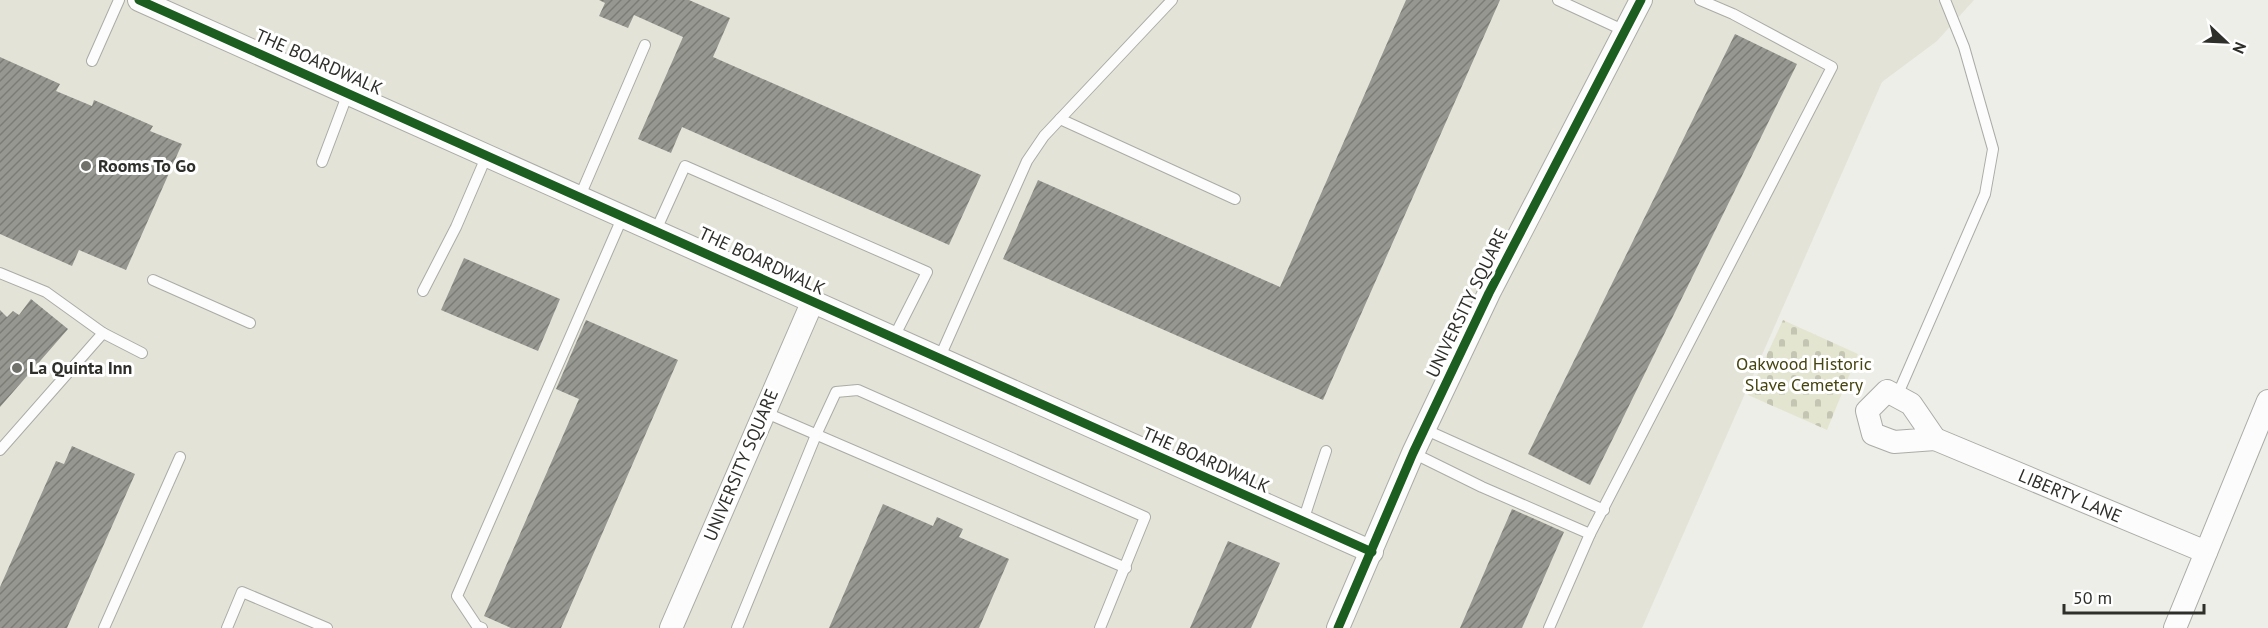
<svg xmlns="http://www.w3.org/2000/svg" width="2268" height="628" font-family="'PT Sans',sans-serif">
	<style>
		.built { fill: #e3e3d7 }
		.cemetery { fill: url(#cemetery-stones) }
		.building { fill: url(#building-hatch) }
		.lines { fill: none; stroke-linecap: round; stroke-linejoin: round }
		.service-casing { stroke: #ababa7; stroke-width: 12 }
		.minor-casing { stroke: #ababa7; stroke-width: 24 }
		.service { stroke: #fcfcfc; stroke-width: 10 }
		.minor { stroke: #fcfcfc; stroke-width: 22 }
		.cycleway-casing { stroke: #fff; stroke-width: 13 }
		.cycleway { stroke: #1b5e20; stroke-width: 9 }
		.poi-dot { fill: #71716c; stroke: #fff; stroke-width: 2 }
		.labels { text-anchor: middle; stroke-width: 6; stroke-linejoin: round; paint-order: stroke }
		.street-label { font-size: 18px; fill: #2e2e2a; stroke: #fff }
		.poi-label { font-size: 18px; font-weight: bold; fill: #2e2e2a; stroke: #fff; text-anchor: start }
		.park-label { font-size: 18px; fill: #46440f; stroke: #fff }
	</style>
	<defs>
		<pattern id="cemetery-stones" width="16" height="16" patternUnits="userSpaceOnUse" patternTransform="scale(1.5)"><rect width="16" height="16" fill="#e4e5d0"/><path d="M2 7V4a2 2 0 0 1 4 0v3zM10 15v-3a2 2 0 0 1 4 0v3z" fill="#c4c5b3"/></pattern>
		<pattern id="building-hatch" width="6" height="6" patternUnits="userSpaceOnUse" patternTransform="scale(1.5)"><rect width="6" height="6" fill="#979792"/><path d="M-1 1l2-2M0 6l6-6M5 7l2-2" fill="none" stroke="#7c7c77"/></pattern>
	</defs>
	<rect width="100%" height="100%" fill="#eeeee8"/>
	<path class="built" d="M0 0H1974L1937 41 1882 82 1642 628H0Z"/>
	<path class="cemetery" d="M1783 320 1858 354 1827 430 1748 395Z"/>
	<g class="building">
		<path d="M599 0H689L730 18 713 57 981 175 949 245 682 127 671 153 638 139 683 37 634 15 628 28 599 16 605 3Z"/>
		<path d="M1406 0H1500L1323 400 1003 259 1038 180 1280 287Z"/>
		<path d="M1735 34 1797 64 1590 485 1528 454Z"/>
		<path d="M0 57 60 84 56 91 92 106 94 100 153 126 150 131 182 144 126 270 79 250 72 266 0 234Z"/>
		<path d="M464 258 560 299 538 351 441 310Z"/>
		<path d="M31 299 68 329 0 407V310L7 317 13 311 19 315Z"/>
		<path d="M586 320 678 360 561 628H511L484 616 579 399 556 389Z"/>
		<path d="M72 446 135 474 67 628H0V587L56 461 64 464Z"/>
		<path d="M883 504 933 526 937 517 963 529 959 537 1009 559 979 628H829Z"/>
		<path d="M1512 509 1564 532 1522 628H1460Z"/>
		<path d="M1228 541 1280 563 1251 628H1190Z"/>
	</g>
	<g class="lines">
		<g class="service-casing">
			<g id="service">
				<path d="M1558 0 1625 31"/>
				<path d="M92 61 119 0"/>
				<path d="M1060 119 1235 199"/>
				<path d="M322 162 348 93"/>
				<path d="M580 196 645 45"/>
				<path d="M656 230 685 166 927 272 893 339"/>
				<path d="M0 273 46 292 103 333 142 353"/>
				<path d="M153 280 250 323"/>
				<path d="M423 291 456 227 487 155"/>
				<path d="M939 359 1027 161 1044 136 1172 0"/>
				<path d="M1897 396 1985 194 1993 149 1964 47 1945 0"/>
				<path d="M764 412 1126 568"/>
				<path d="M1424 429 1604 510"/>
				<path d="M0 450 103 333"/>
				<path d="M1413 453 1482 487 1590 534"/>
				<path d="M1303 521 1326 451"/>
				<path d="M104 628 180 457"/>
				<path d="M227 628 242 592 327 628"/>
				<path d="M482 628 477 626 457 596 623 216"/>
				<path d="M737 628 816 435 836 392 858 390 1145 517 1100 628"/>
				<path d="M1549 628 1590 534 1832 67 1733 14 1700 0"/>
			</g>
		</g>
		<g class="minor-casing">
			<g id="minor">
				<path d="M139 0 1372 552"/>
				<path d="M1887 391 1911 404 1935 439 1894 442 1873 434 1867 411Z"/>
				<path d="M1935 439 2206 552"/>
				<path d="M671 628 812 303"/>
				<path d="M1338 628 1413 453 1489 293 1641 0"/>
				<path d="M2175 628 2268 401"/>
			</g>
		</g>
		<use href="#service" class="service"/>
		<use href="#minor" class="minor"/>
		<g class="cycleway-casing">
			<g id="cycleway">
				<path d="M139 0 1372 552"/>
				<path d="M1338 628 1413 453 1489 293 1641 0"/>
			</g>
		</g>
		<use href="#cycleway" class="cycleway"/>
	</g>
	<g class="poi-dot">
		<circle cx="86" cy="166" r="6"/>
		<circle cx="17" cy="368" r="6"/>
	</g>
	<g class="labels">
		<g class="street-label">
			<text transform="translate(319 62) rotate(24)" y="6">THE BOARDWALK</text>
			<text transform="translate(762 261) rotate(25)" y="6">THE BOARDWALK</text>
			<text transform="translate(1467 303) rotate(-64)" y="6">UNIVERSITY SQUARE</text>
			<text transform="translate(1206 460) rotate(24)" y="6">THE BOARDWALK</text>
			<text transform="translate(741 465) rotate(-67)" y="6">UNIVERSITY SQUARE</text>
			<text transform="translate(2070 496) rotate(23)" y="6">LIBERTY LANE</text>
		</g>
		<g class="poi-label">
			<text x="98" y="172">Rooms To Go</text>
			<text x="29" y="374">La Quinta Inn</text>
		</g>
		<g class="park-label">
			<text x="1804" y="370">Oakwood Historic<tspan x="1804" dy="21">Slave Cemetery</tspan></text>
		</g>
	</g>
	<g transform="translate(2226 42) rotate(113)" stroke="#ffffff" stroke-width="4.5" paint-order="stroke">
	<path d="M0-4.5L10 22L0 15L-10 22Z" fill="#2e2e2a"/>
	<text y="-9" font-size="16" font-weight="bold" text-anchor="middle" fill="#2e2e2a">N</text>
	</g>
	<path d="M2064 604v9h140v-9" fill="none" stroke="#2e2e2a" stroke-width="3"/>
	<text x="2073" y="604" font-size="18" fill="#2e2e2a" stroke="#ffffff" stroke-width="4.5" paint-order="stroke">50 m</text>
</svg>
